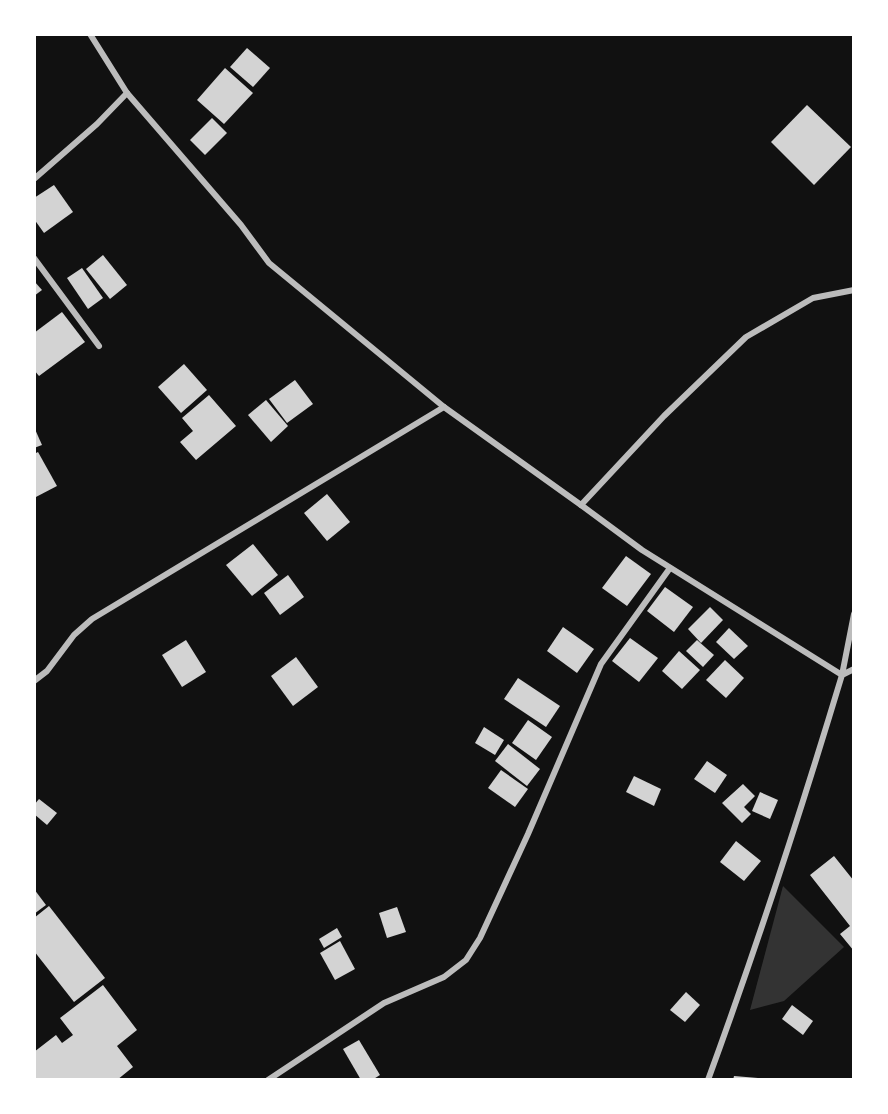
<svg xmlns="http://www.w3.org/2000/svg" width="888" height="1114" font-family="'Sofia Sans Condensed',sans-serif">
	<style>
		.water { fill: #333 }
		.building { fill: #d3d3d3 }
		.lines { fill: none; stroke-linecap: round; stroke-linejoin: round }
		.minor { stroke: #bcbcbc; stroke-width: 6 }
	</style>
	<rect width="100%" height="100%" fill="#111"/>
	<path class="water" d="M783 886 844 947 784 1001 750 1010Z"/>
	<g class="building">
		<path d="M247 48 270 68 253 87 230 67Z"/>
		<path d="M225 68 253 93 224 124 197 100Z"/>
		<path d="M807 105 851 147 814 185 771 142Z"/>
		<path d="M212 118 227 133 205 155 190 140Z"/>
		<path d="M54 185 73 212 44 233 34 219V198Z"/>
		<path d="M103 255 127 285 110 299 86 269Z"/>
		<path d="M82 268 103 298 88 309 67 278Z"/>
		<path d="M34 281 42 290 34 296Z"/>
		<path d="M62 312 85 342 39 376 34 370V333Z"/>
		<path d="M184 364 207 390 181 413 158 387Z"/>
		<path d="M295 380 313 404 287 423 269 399Z"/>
		<path d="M209 395 236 426 196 460 180 442 193 431 182 418Z"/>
		<path d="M266 400 288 426 271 442 248 415Z"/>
		<path d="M34 427 42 445 34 448Z"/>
		<path d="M38 452 57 486 34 498V454Z"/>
		<path d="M327 494 350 522 327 541 304 513Z"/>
		<path d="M253 544 278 575 252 596 226 565Z"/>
		<path d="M626 556 651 574 627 606 602 588Z"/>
		<path d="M288 575 304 597 280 615 264 593Z"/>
		<path d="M665 587 693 607 674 632 647 611Z"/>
		<path d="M710 607 723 620 701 643 688 629Z"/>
		<path d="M563 627 594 649 577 673 547 651Z"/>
		<path d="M729 628 748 646 734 659 716 642Z"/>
		<path d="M630 638 658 658 639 682 612 661Z"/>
		<path d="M186 640 206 672 182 687 162 655Z"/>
		<path d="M697 640 714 655 703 667 686 651Z"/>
		<path d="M679 651 700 670 682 689 662 671Z"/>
		<path d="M296 657 318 687 293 706 271 676Z"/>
		<path d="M725 660 744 678 726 698 706 680Z"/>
		<path d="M518 678 560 706 546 727 504 699Z"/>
		<path d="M528 720 552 737 536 760 512 743Z"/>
		<path d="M484 727 504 740 495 755 475 743Z"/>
		<path d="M508 744 540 769 527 786 495 761Z"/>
		<path d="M707 761 727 775 715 793 694 779Z"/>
		<path d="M501 770 528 789 515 807 488 788Z"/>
		<path d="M634 776 661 789 654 806 626 792Z"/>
		<path d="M743 784 755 796 744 807 751 814 742 823 722 803Z"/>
		<path d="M760 792 778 800 770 819 752 811Z"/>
		<path d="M39 799 57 813 47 825 34 814V805Z"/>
		<path d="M736 841 761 861 744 881 720 862Z"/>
		<path d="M834 856 854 881V951L840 934 850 926 810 875Z"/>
		<path d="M34 889 46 905 34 914Z"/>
		<path d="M49 906 105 978 74 1002 34 951V918Z"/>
		<path d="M397 907 406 932 387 938 379 913Z"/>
		<path d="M337 928 342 937 324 948 319 939Z"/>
		<path d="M340 941 355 969 335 980 320 953Z"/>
		<path d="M103 985 137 1030 117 1046 133 1067 117 1080H36L34 1052 56 1035 62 1043 73 1035 60 1018Z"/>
		<path d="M686 992 700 1005 685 1022 670 1010Z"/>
		<path d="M792 1005 813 1021 803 1035 782 1019Z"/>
		<path d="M359 1040 380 1075 372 1080H361L343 1049Z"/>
		<path d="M734 1076 758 1078V1080H733Z"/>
	</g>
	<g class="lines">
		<g class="minor">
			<path d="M90 34 127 93 241 225 269 263 444 407 581 505"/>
			<path d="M34 179 97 124 127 93"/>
			<path d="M34 258 99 346"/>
			<path d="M854 290 813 298 746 337 664 416 581 505 642 550 842 675 854 614"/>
			<path d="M34 681 47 671 74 635 92 619 444 407"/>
			<path d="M268 1080 384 1003 444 977 466 960 480 938 528 834 601 664 670 568"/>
			<path d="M708 1080C757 946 801 811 842 675L854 669"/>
		</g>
	</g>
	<rect width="888" height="1114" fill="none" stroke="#ffffff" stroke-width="72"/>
</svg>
